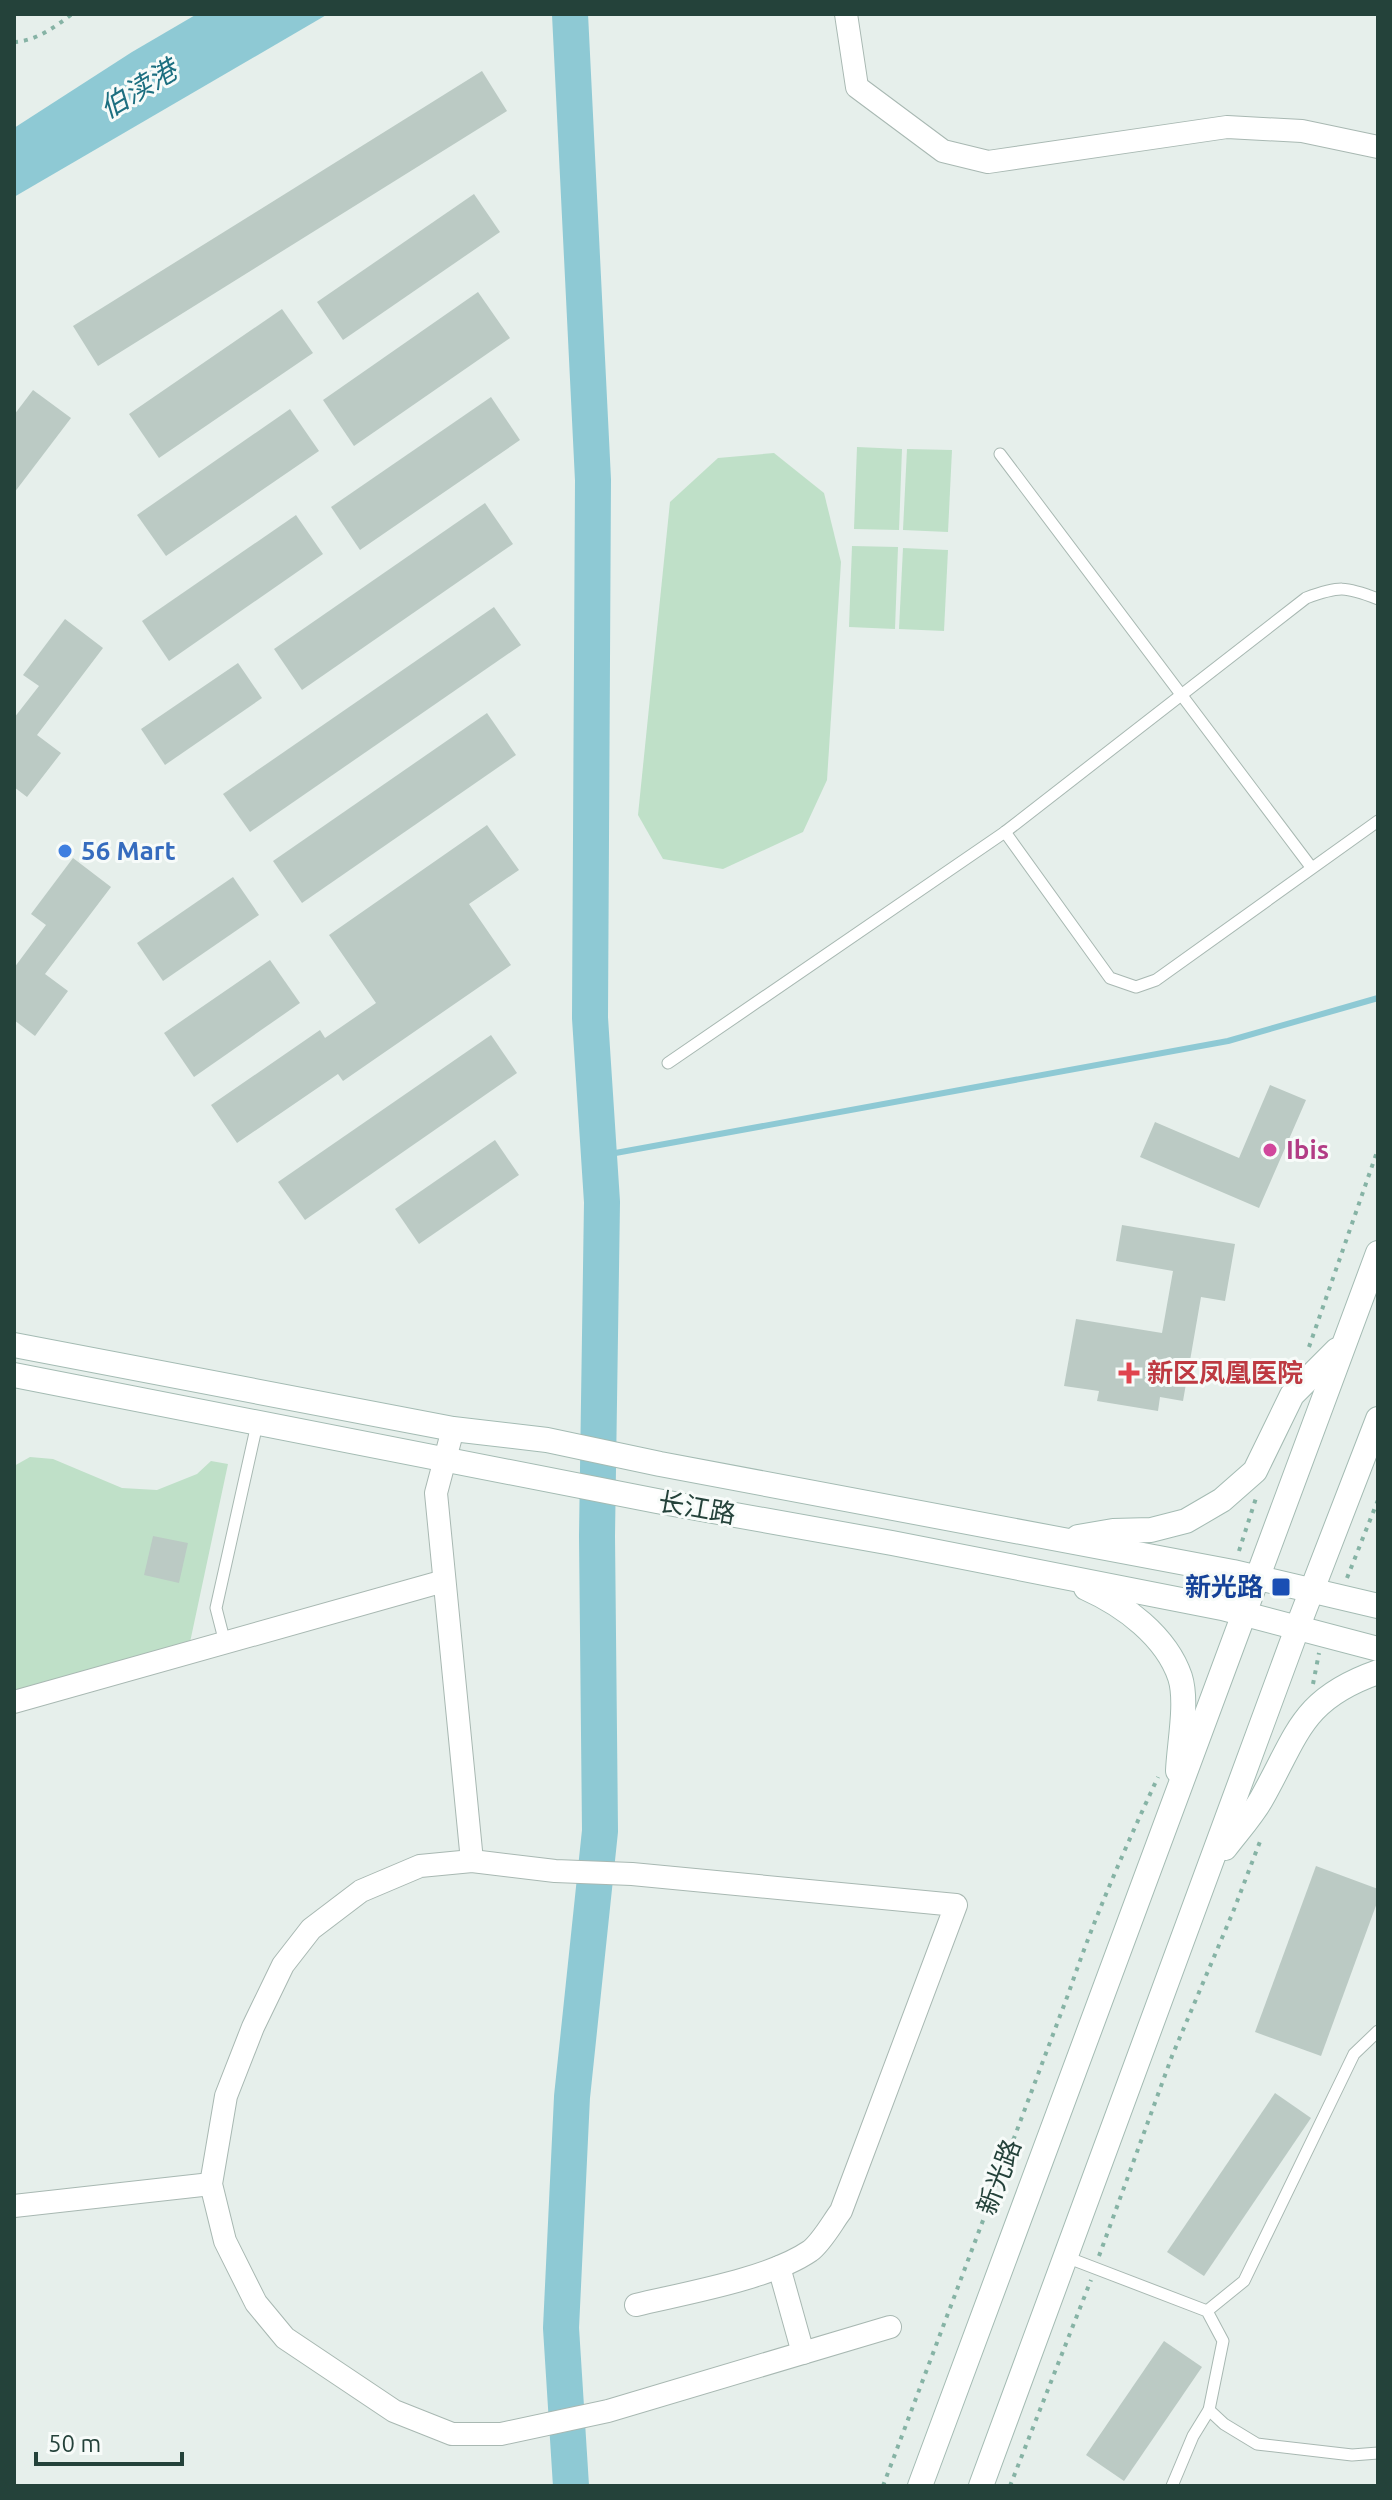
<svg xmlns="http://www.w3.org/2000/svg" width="1392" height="2500" font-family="Ubuntu,'Noto Sans SC',sans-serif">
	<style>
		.green { fill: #bfe0c8 }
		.water { fill: #8ec9d4 }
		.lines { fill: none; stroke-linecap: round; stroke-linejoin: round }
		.stream { stroke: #8ec9d4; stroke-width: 6 }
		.river { stroke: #8ec9d4; stroke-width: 36 }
		.building { fill: #bbcac4 }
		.service-casing { stroke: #a8b8b2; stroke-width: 13 }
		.minor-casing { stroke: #a8b8b2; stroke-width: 24 }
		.secondary-casing { stroke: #a4bbb3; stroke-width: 26 }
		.path { stroke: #86b3a5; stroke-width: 4; stroke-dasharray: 4 6; stroke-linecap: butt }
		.service { stroke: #fff; stroke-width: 11 }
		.minor { stroke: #fff; stroke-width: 22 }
		.secondary { stroke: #fff; stroke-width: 24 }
		.shop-dot { fill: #3f7fe0; stroke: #f7fbf9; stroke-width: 3 }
		.hotel-dot { fill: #d1479c; stroke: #f7fbf9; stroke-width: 3 }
		.health-dot { fill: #e0444e; stroke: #f7fbf9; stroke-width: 3 }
		.transit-dot { fill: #1a4fb4; stroke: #f7fbf9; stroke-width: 3 }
		.labels { text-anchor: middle; stroke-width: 6; stroke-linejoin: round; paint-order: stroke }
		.shop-label { font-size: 26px; font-weight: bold; fill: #366cbe; stroke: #f7fbf9; text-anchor: start }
		.hotel-label { font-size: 26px; font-weight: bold; fill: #b23c85; stroke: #f7fbf9; text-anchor: start }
		.health-label { font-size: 26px; font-weight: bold; fill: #be3a42; stroke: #f7fbf9; text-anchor: start }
		.street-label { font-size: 26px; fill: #24423a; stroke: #f7fbf9 }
		.transit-label { font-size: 26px; font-weight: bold; fill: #164399; stroke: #f7fbf9; text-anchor: end }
		.water-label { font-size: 28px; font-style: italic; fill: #1c6f80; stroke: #f7fbf9 }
	</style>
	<rect width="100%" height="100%" fill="#e6efeb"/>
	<g class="green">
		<path d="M857 447 902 449 899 530 854 529Z"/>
		<path d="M907 449 952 450 948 532 903 530Z"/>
		<path d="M774 453 824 493 841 562 827 780 803 832 723 869 663 859 638 815 670 502 718 458Z"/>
		<path d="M852 546 898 547 895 629 849 627Z"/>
		<path d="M903 548 948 550 944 631 899 629Z"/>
		<path d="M30 1457 53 1459 122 1488 157 1490 197 1474 211 1461 228 1464 189 1647 14 1692V1466Z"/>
	</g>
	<path class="water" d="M197 14H328L14 197V128L132 52Z"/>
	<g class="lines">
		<path class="stream" d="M599 1156 1228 1041 1378 998"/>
		<path class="river" d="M570 14 593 480 590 1018 602 1202 597 1536 600 1831 572 2097 561 2328 571 2486"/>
	</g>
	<g class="building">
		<path d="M482 71 507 111 98 366 73 326Z"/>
		<path d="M474 194 500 232 343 340 317 302Z"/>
		<path d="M478 292 510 338 354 446 323 400Z"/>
		<path d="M282 309 313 353 159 458 129 414Z"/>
		<path d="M33 390 71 418 14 493V415Z"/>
		<path d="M491 397 520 440 360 550 331 507Z"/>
		<path d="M290 409 319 451 166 556 137 515Z"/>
		<path d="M485 503 513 544 302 690 274 649Z"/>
		<path d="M296 515 323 554 169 661 142 621Z"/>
		<path d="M494 607 521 645 250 832 223 794Z"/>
		<path d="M65 619 103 648 37 735 61 753 27 797 14 787V718L39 686 23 675Z"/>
		<path d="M238 663 262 698 165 765 141 729Z"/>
		<path d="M487 713 516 755 302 903 273 861Z"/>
		<path d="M487 825 519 870 469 904 511 965 343 1081 338 1074 237 1143 211 1105 320 1030 325 1038 376 1003 329 935Z"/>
		<path d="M73 858 111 887 45 974 68 991 35 1036 14 1020V968L46 925 31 914Z"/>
		<path d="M233 877 259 915 163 981 137 943Z"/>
		<path d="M270 960 300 1003 194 1077 164 1033Z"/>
		<path d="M491 1035 517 1073 305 1220 278 1182Z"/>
		<path d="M1270 1085 1306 1100 1259 1208 1140 1157 1155 1122 1239 1158Z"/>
		<path d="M495 1140 519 1175 419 1244 395 1209Z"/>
		<path d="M1122 1225 1235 1244 1225 1301 1201 1297 1183 1401 1160 1397 1158 1411 1097 1401 1099 1391 1064 1386 1076 1319 1162 1333 1173 1271 1116 1261Z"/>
		<path d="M153 1536 188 1543 179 1583 144 1575Z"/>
		<path d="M1316 1866 1378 1889V1900L1321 2056 1255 2032Z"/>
		<path d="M1275 2093 1311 2118 1204 2276 1167 2252Z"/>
		<path d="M1164 2341 1202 2367 1124 2481 1086 2455Z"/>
	</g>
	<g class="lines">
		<g class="service-casing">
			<g id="service">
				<path d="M1000 454 1311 867"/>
				<path d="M1005 832 1110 978 1136 987 1156 980 1378 821"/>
				<path d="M668 1063 1005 832 1306 598C1339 586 1345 586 1378 599"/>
				<path d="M225 1643 216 1608 257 1424"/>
				<path d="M1066 2257 1207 2311 1223 2341 1209 2410 1224 2424 1257 2444 1352 2455 1378 2453"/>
				<path d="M1207 2311 1244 2281 1354 2054 1378 2031"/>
				<path d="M1172 2486 1193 2436 1209 2410"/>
			</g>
		</g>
		<g class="minor-casing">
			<g id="minor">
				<path d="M846 14 857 87 943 151 988 162 1227 127 1302 131 1378 147"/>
				<path d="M453 1429 436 1493 472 1861"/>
				<path d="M14 1702 444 1581"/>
				<path d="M14 2206 211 2184"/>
				<path d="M779 2267 803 2353"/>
				<path d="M636 2305C686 2293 769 2279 810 2251 822 2242 832 2223 841 2211L956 1905 632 1874 555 1871 472 1861 420 1866 361 1891 311 1929 283 1965 253 2027 226 2096 211 2184 225 2241 256 2303 285 2338 394 2411 452 2434H501L608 2411 890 2327"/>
			</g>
		</g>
		<g class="secondary-casing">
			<g id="secondary">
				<path d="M14 1345 453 1429 547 1440 660 1464 1233 1572 1378 1606"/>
				<path d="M14 1375 657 1501 892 1543 1222 1608 1378 1649"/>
				<path d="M1078 1537 1113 1531 1151 1530 1186 1521 1222 1500 1255 1471 1292 1395 1337 1350"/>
				<path d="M1086 1588C1124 1605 1166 1636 1180 1677 1188 1702 1179 1745 1178 1771"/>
				<path d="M1225 1848C1237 1832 1252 1816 1262 1798 1298 1734 1301 1699 1378 1672"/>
				<path d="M920 2486 1378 1253"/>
				<path d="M981 2486 1298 1626 1378 1419"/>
			</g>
		</g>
		<g class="path">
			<path d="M14 42C36 41 55 27 72 14"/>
			<path d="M1309 1347 1378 1149"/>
			<path d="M1239 1551 1256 1498"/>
			<path d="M1347 1578 1378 1500"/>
			<path d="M1313 1684 1319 1653"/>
			<path d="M1099 2256 1172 2056 1233 1912 1261 1839"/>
			<path d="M883 2486 1069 1992C1094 1918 1125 1848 1158 1777"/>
			<path d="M1010 2486 1091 2280"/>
		</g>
		<use href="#service" class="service"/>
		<use href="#minor" class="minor"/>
		<use href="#secondary" class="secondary"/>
	</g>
	<circle class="shop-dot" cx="65" cy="851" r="8"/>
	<circle class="hotel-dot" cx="1270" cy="1150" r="8"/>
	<path class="health-dot" d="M1125 1361h8v8h8v8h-8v8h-8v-8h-8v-8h8z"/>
	<rect class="transit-dot" x="1271" y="1577" width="20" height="20" rx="4"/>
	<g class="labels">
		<g class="shop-label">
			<text x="81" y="860">56 Mart</text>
		</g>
		<g class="hotel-label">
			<text x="1286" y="1159">Ibis</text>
		</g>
		<g class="health-label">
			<text x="1147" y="1382">新区凤凰医院</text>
		</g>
		<g class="street-label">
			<text transform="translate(697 1508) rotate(10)" y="9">长江路</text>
			<text transform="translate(999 2177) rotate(-69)" y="9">新光路</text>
		</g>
		<g class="transit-label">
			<text x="1263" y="1596">新光路</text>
		</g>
		<g class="water-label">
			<text transform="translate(138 89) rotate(-31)" y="10">伯渎港</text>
		</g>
	</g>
	<rect width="1392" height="2500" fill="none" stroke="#24423a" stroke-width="32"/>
	<path d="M36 2452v12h146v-12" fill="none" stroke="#24423a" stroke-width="4"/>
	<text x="48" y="2452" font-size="24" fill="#24423a" stroke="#f7fbf9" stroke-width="6" paint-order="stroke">50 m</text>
</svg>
